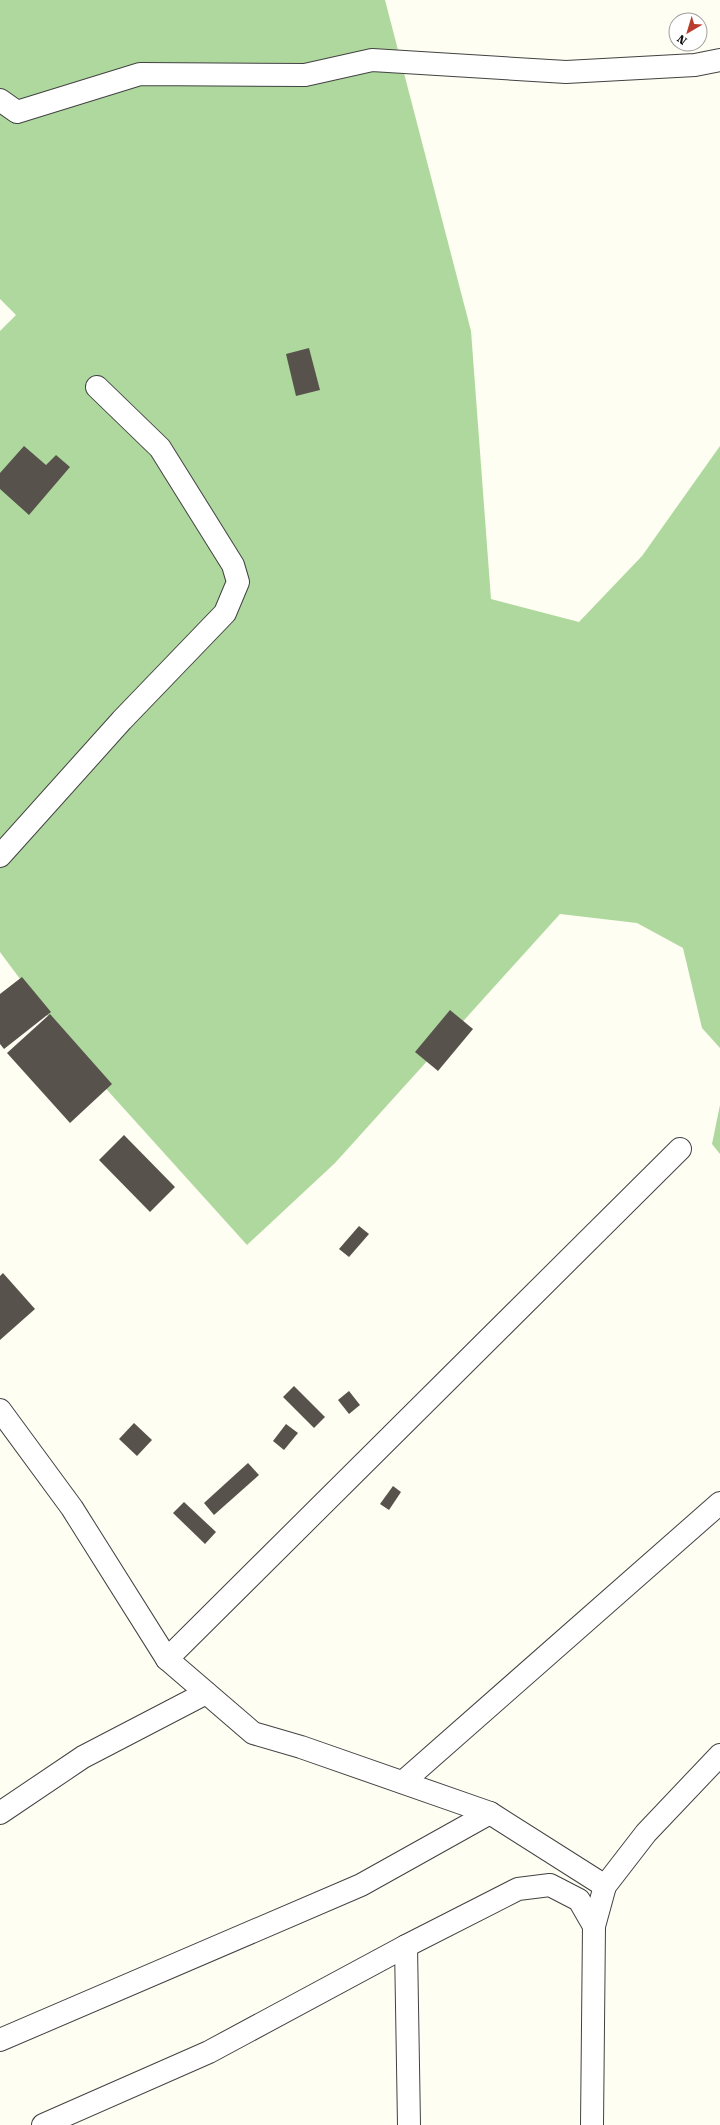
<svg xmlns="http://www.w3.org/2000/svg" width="720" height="2125" font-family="'Roboto Serif',serif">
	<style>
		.forest { fill: #aed89d }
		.building { fill: #58524c }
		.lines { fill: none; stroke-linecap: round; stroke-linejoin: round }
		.minor-casing { stroke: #424242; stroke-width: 24 }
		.minor { stroke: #fff; stroke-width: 22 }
	</style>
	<rect width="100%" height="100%" fill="#fefef2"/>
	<g class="forest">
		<path d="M0 0H385L471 331 491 599 579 622 642 556 720 446V1048L702 1028 683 948 637 923 560 914 335 1163 247 1245 81 1061 0 952V331L16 315 0 299Z"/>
		<path d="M720 1105V1154L712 1144Z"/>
	</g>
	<g class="building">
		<path d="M309 348 320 390 296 396 286 354Z"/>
		<path d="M24 446 46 465 56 455 70 467 29 515 0 489V473Z"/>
		<path d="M22 977 51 1012 4 1049 0 1044V994Z"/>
		<path d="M450 1010 473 1029 438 1071 415 1052Z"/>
		<path d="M50 1014 112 1084 70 1123 7 1053Z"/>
		<path d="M124 1135 175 1187 150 1212 99 1160Z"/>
		<path d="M359 1226 369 1234 349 1257 339 1249Z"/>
		<path d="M3 1273 35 1309 0 1340V1276Z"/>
		<path d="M294 1386 325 1417 314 1428 283 1397Z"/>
		<path d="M349 1391 360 1405 349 1414 338 1400Z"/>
		<path d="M134 1423 152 1440 137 1456 119 1439Z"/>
		<path d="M286 1424 298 1433 284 1450 273 1441Z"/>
		<path d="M248 1463 259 1475 214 1515 204 1503Z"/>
		<path d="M393 1486 401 1492 389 1510 380 1504Z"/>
		<path d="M184 1502 216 1532 205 1544 173 1513Z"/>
	</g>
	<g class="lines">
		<g class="minor-casing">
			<g id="minor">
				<path d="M0 100 17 112 140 74 305 75 372 60 566 72 695 65 720 60"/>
				<path d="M0 856 122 720 225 613 238 582 233 565 160 448 97 387"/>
				<path d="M0 1410 72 1508 167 1659 253 1733 301 1747 490 1813 605 1886"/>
				<path d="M167 1659 680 1149"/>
				<path d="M403 1782 720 1503"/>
				<path d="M0 1813 83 1757 206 1693"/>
				<path d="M406 1946 409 2125"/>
				<path d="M0 2040 361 1885 490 1813"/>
				<path d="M43 2125 209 2052 406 1946 518 1889 550 1885 579 1900 594 1926"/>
				<path d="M592 2125 594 1926 605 1886 646 1833 720 1755"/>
			</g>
		</g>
		<use href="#minor" class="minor"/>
	</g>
	<g transform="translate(688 32) rotate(218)"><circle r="19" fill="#ffffff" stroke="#9f9f9f"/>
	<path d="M0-3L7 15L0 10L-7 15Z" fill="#b93d2d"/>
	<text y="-6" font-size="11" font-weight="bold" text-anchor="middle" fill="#0f0f0f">N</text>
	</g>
</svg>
